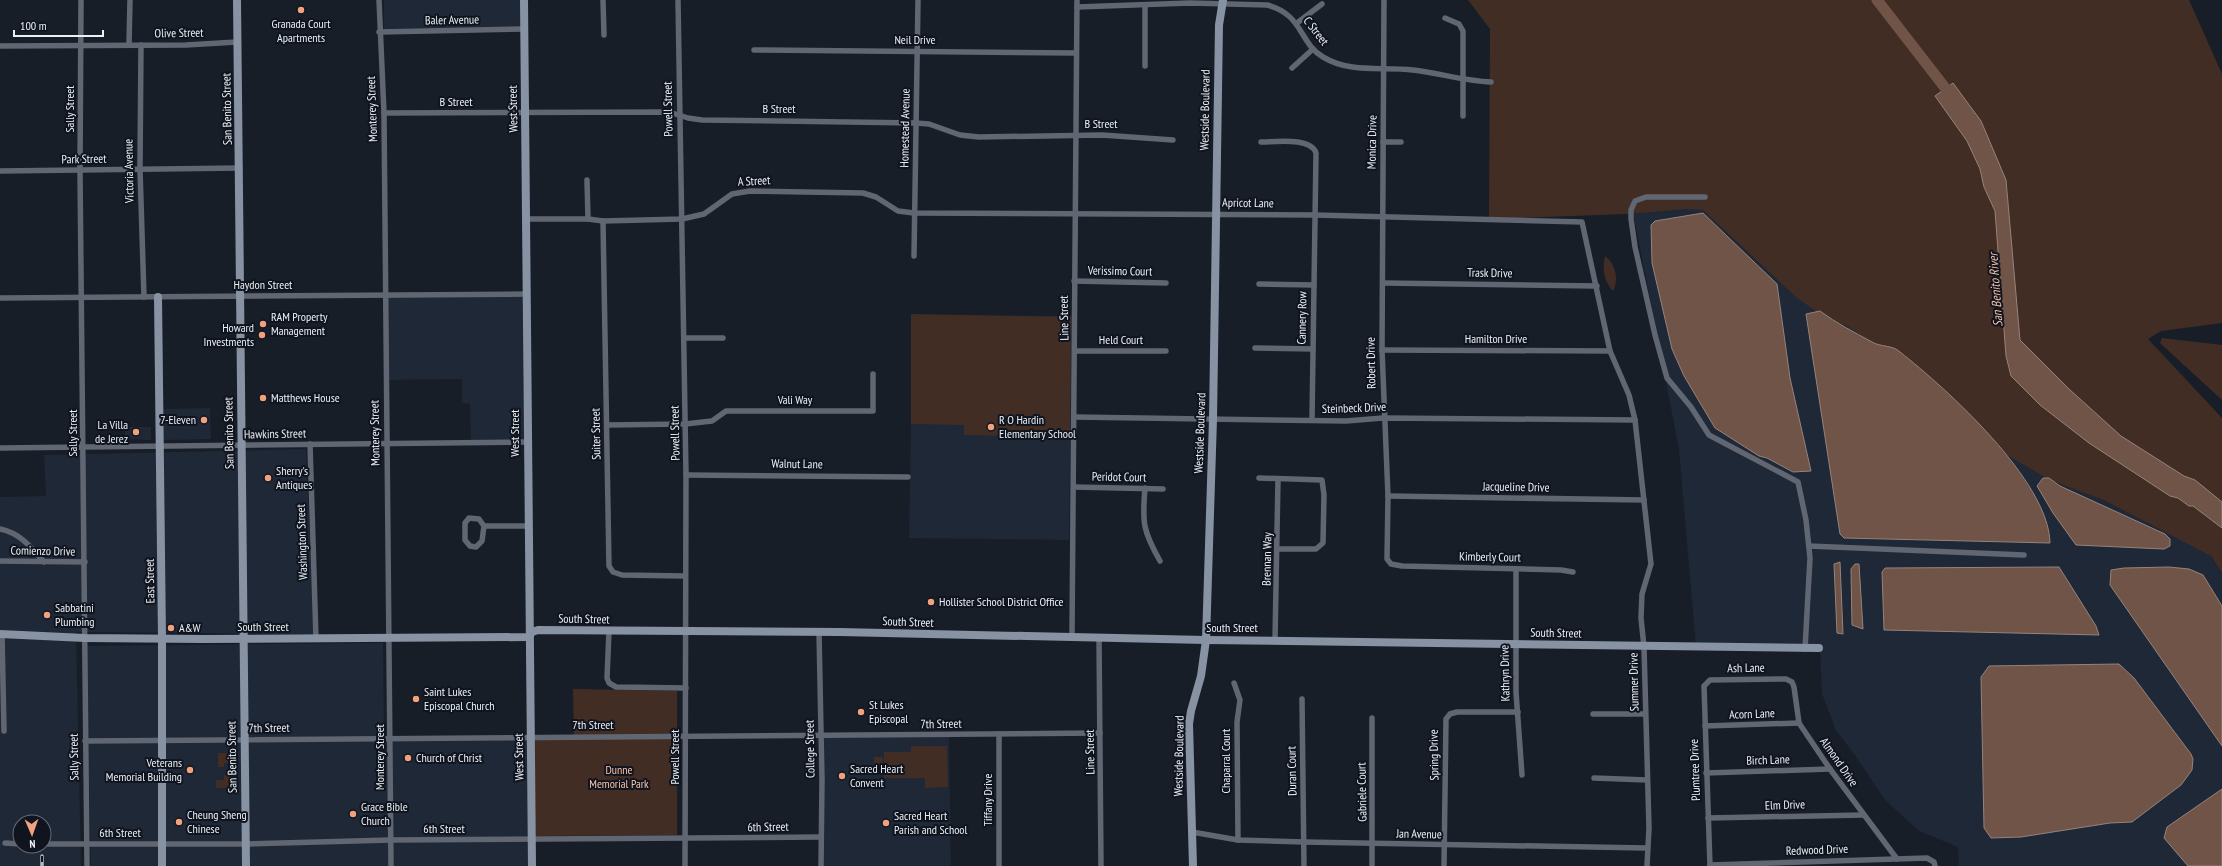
<svg xmlns="http://www.w3.org/2000/svg" width="2222" height="866" font-family="'PT Sans Narrow',sans-serif">
	<style>
		.built { fill: #1f2837; fill-rule: evenodd }
		.green { fill: #422d24 }
		.water { fill: #705448; stroke: #95837c }
		.lines { fill: none; stroke-linecap: round; stroke-linejoin: round }
		.river { stroke: #705448; stroke-width: 11 }
		.street { stroke: #616772; stroke-width: 5.5 }
		.secondary { stroke: #8792a3; stroke-width: 8 }
		.rail-casing { stroke: #b4b9c1; stroke-width: 3.5 }
		.rail { stroke: #0f141e; stroke-width: 2; stroke-dasharray: 6; stroke-linecap: butt }
		.poi-dot { fill: #f2a17e; stroke: #0f141e; stroke-width: 1.5 }
		.labels { text-anchor: middle; stroke-width: 4; stroke-linejoin: round; paint-order: stroke }
		.street-label { font-size: 12px; fill: #ebf0f7; stroke: #0f141e }
		.poi-label { font-size: 12px; fill: #ebf0f7; stroke: #0f141e; text-anchor: start }
		.park-label { font-size: 12px; fill: #fbc3ab; stroke: #0f141e }
		.water-label { font-size: 13px; font-style: italic; fill: #f7bfa7; stroke: #0f141e }
	</style>
	<rect width="100%" height="100%" fill="#181e28"/>
	<g class="built">
		<path d="M384 0H523V27L384 31Z"/>
		<path d="M1696 196 2209 554 2222 573V866H1959L1958 847 1919 831 1885 800 1857 758 1836 730 1822 694 1820 648 1696 647 1679 449 1631 201Z"/>
		<path d="M527 294V442L471 443 470 404 462 403V379L385 380 386 295Z"/>
		<path d="M913 315 1072 316 1069 540 909 538Z"/>
		<path d="M210 408 211 439 163 440V409Z"/>
		<path d="M125 427H151V440L125 439Z"/>
		<path d="M306 449 314 634 76 632 81 866H0V497L46 496 44 455ZM20 822H44V846H20Z"/>
		<path d="M383 643 384 738 530 736 532 866H91L89 776 85 741 87 646Z"/>
		<path d="M949 736 951 866H823L822 738Z"/>
	</g>
	<g class="green">
		<path d="M1468 0H2189L2222 74V323L2161 331 2148 339 2222 418V573L2211 556 2104 500 2050 480 2007 455 1906 366 1849 327 1820 314 1796 297 1703 210 1686 209 1626 214 1489 219 1490 29Z"/>
		<path d="M1605 256C1616 265 1619 279 1613 291 1604 281 1602 270 1605 256Z"/>
		<path d="M911 314 1071 317 1070 437 964 435V425L911 424Z"/>
		<path d="M2162 338 2222 345V400L2160 343Z"/>
		<path d="M573 689 677 691V835L535 836 533 740H574Z"/>
		<path d="M911 746H947L948 787 925 788V778H884V752H911Z"/>
		<path d="M218 753H231V763H224V767H218Z"/>
		<rect x="874" y="757" width="9" height="15"/>
		<path d="M224 775H233V788H216V780H224Z"/>
	</g>
	<g class="water">
		<path d="M1953 83 1981 121 2006 180 2020 340 2069 389 2121 436 2184 476 2195 480 2222 502V528L2193 506H2189L2178 498 2170 496 2089 443 2040 405 2011 376 2006 356 1995 211 1984 187 1980 169 1967 141 1935 96Z"/>
		<path d="M1703 213 1777 284 1790 378 1811 471 1793 472 1767 458 1759 456 1715 428 1684 376 1672 349 1652 263 1651 225 1655 221Z"/>
		<path d="M1820 311C1836 323 1854 332 1872 342 1880 347 1893 345 1900 352 1947 389 2049 481 2050 543L1844 538 1840 534 1806 314Z"/>
		<path d="M2043 478H2049L2060 486 2165 534 2170 539V546L2164 549 2076 545 2053 513 2037 486Z"/>
		<path d="M1840 562 1843 634 1837 633 1834 564Z"/>
		<path d="M1855 564H1859L1863 629 1852 625 1851 569Z"/>
		<path d="M2059 567 2096 626 2099 635 1884 630 1882 572 1885 568Z"/>
		<path d="M2169 567 2189 569 2203 575 2222 606V746L2110 585 2111 570 2124 568Z"/>
		<path d="M2119 664 2134 678 2191 754 2193 759 2192 770 2181 785 2132 822 2110 823 2021 837 1991 838 1984 828 1981 677 1989 666Z"/>
		<path d="M2222 789V866H2188L2164 838 2167 827Z"/>
	</g>
	<g class="lines">
		<path class="river" d="M1877 0 1946 89 1952 92V100"/>
		<g class="street">
			<path d="M81 0 80 171 87 866"/>
			<path d="M379 0 384 113 391 866"/>
			<path d="M603 0 604 35"/>
			<path d="M678 0 686 475 685 866"/>
			<path d="M1384 0 1382 350 1388 496 1387 559 1391 564 1402 566 1561 570 1573 572"/>
			<path d="M1077 7 1190 3 1267 5C1303 14 1299 43 1323 57 1351 74 1383 66 1413 70 1439 73 1464 81 1491 82"/>
			<path d="M1445 18 1459 24 1463 31V116"/>
			<path d="M1297 23 1322 4"/>
			<path d="M379 32 524 29"/>
			<path d="M129 44 130 0"/>
			<path d="M141 45 140 169 144 297"/>
			<path d="M0 46 186 45 237 42"/>
			<path d="M754 50 1076 53"/>
			<path d="M1145 66V5"/>
			<path d="M1292 68 1313 49"/>
			<path d="M384 113 669 112 688 118 702 120 916 123 929 124 960 135 979 137 1102 135 1173 140"/>
			<path d="M1261 142C1275 142 1311 137 1316 153L1312 420"/>
			<path d="M1383 142H1401"/>
			<path d="M0 171 240 168"/>
			<path d="M587 180 588 219"/>
			<path d="M1705 197H1646L1635 201 1631 210V219L1635 247 1655 335 1667 378 1691 407 1709 435 1798 482 1806 520 1810 558 1805 649"/>
			<path d="M526 219H588L603 221 682 219 704 214 732 194 750 191 863 193 876 197 898 211 914 213 1315 215 1582 222 1610 351 1629 395 1635 420 1651 564 1642 594 1641 618 1644 647 1649 828 1647 866"/>
			<path d="M603 221 609 566 613 572 622 575 685 576"/>
			<path d="M914 256 918 0"/>
			<path d="M1074 281 1166 283"/>
			<path d="M1383 283 1597 286"/>
			<path d="M1259 284 1314 285"/>
			<path d="M0 298 527 294"/>
			<path d="M685 338H723"/>
			<path d="M1255 348 1313 349"/>
			<path d="M1382 350 1610 351"/>
			<path d="M1076 351H1166"/>
			<path d="M1074 417 1346 421 1383 418 1635 420"/>
			<path d="M607 425 685 424 712 421 726 411H873V374"/>
			<path d="M310 444 316 639"/>
			<path d="M0 448 527 442"/>
			<path d="M686 475 908 477"/>
			<path d="M1259 478 1322 480 1324 495 1323 543 1316 549H1278"/>
			<path d="M1074 487 1163 489"/>
			<path d="M1145 488C1142 523 1143 531 1160 561"/>
			<path d="M1388 496 1644 500"/>
			<path d="M469 518 479 519 484 526 482 541 476 547 470 546 465 540V523Z"/>
			<path d="M484 526H528"/>
			<path d="M0 529C20 533 31 547 44 562"/>
			<path d="M1809 546 2024 555"/>
			<path d="M0 561 85 562"/>
			<path d="M1516 569V692L1522 775"/>
			<path d="M609 631 607 678 609 683 616 687 686 688"/>
			<path d="M819 632 822 780 821 866"/>
			<path d="M2 634 4 731"/>
			<path d="M1072 636 1077 0"/>
			<path d="M1099 637 1101 866"/>
			<path d="M1275 640 1278 479"/>
			<path d="M1234 683 1240 700 1237 722 1238 840"/>
			<path d="M1302 699 1304 866"/>
			<path d="M1593 714H1645"/>
			<path d="M1705 726 1799 723"/>
			<path d="M999 734V866"/>
			<path d="M85 741 1100 733"/>
			<path d="M1706 773 1830 769"/>
			<path d="M1594 778 1647 780"/>
			<path d="M1708 818 1863 815"/>
			<path d="M1192 832 1238 840 1304 842 1646 848"/>
			<path d="M5 843 20 844"/>
			<path d="M44 844H246L391 840 821 837"/>
			<path d="M1710 865 1927 858 1934 862 1935 866"/>
			<path d="M1372 866V718"/>
			<path d="M1444 866 1446 719 1450 714 1457 712H1518"/>
			<path d="M1710 866 1704 686 1710 680 1786 679 1792 682 1794 687 1799 723 1830 769 1897 859"/>
		</g>
		<g class="secondary">
			<path d="M237 0 246 866"/>
			<path d="M524 0 532 866"/>
			<path d="M158 297 162 638V866"/>
			<path d="M0 634 85 638 202 639 529 637 532 632 538 630 840 632 1206 640 1819 648"/>
			<path d="M1193 866 1189 724 1191 711 1201 676 1206 640 1213 419 1219 25 1223 0"/>
		</g>
		<g class="rail-casing">
			<path id="rail" d="M42 856V866"/>
		</g>
		<use href="#rail" class="rail"/>
	</g>
	<g class="poi-dot">
		<circle cx="301" cy="10" r="4"/>
		<circle cx="263" cy="324" r="4"/>
		<circle cx="262" cy="335" r="4"/>
		<circle cx="263" cy="398" r="4"/>
		<circle cx="204" cy="420" r="4"/>
		<circle cx="991" cy="427" r="4"/>
		<circle cx="136" cy="432" r="4"/>
		<circle cx="268" cy="478" r="4"/>
		<circle cx="931" cy="602" r="4"/>
		<circle cx="47" cy="615" r="4"/>
		<circle cx="171" cy="628" r="4"/>
		<circle cx="416" cy="699" r="4"/>
		<circle cx="861" cy="712" r="4"/>
		<circle cx="408" cy="758" r="4"/>
		<circle cx="190" cy="770" r="4"/>
		<circle cx="842" cy="776" r="4"/>
		<circle cx="353" cy="814" r="4"/>
		<circle cx="179" cy="822" r="4"/>
		<circle cx="886" cy="823" r="4"/>
	</g>
	<g class="labels">
		<g class="street-label">
			<text transform="translate(452 20) rotate(-1)" y="4">Baler Avenue</text>
			<text transform="translate(1316 31) rotate(52)" y="4">C Street</text>
			<text transform="translate(179 33) rotate(-1)" y="4">Olive Street</text>
			<text x="915" y="44">Neil Drive</text>
			<text x="456" y="106">B Street</text>
			<text transform="translate(70 109) rotate(-90)" y="4">Sally Street</text>
			<text transform="translate(227 109) rotate(-91)" y="4">San Benito Street</text>
			<text transform="translate(372 109) rotate(-92)" y="4">Monterey Street</text>
			<text transform="translate(513 109) rotate(-91)" y="4">West Street</text>
			<text transform="translate(668 109) rotate(-91)" y="4">Powell Street</text>
			<text x="779" y="113">B Street</text>
			<text transform="translate(1205 110) rotate(-89)" y="4">Westside Boulevard</text>
			<text x="1101" y="128">B Street</text>
			<text transform="translate(905 128) rotate(-89)" y="4">Homestead Avenue</text>
			<text transform="translate(1372 142) rotate(-89)" y="4">Monica Drive</text>
			<text transform="translate(84 159) rotate(-1)" y="4">Park Street</text>
			<text transform="translate(129 171) rotate(-91)" y="4">Victoria Avenue</text>
			<text transform="translate(754 181) rotate(-3)" y="4">A Street</text>
			<text transform="translate(1248 203) rotate(1)" y="4">Apricot Lane</text>
			<text transform="translate(1120 271) rotate(1)" y="4">Verissimo Court</text>
			<text transform="translate(1490 273) rotate(1)" y="4">Trask Drive</text>
			<text x="263" y="289">Haydon Street</text>
			<text transform="translate(1064 318) rotate(-91)" y="4">Line Street</text>
			<text transform="translate(1302 318) rotate(-89)" y="4">Cannery Row</text>
			<text x="1496" y="343">Hamilton Drive</text>
			<text x="1121" y="344">Held Court</text>
			<text transform="translate(1371 363) rotate(-91)" y="4">Robert Drive</text>
			<text x="795" y="404">Vali Way</text>
			<text transform="translate(1354 408) rotate(-2)" y="4">Steinbeck Drive</text>
			<text transform="translate(73 433) rotate(-90)" y="4">Sally Street</text>
			<text transform="translate(229 433) rotate(-91)" y="4">San Benito Street</text>
			<text transform="translate(375 433) rotate(-91)" y="4">Monterey Street</text>
			<text transform="translate(515 433) rotate(-90)" y="4">West Street</text>
			<text transform="translate(675 433) rotate(-91)" y="4">Powell Street</text>
			<text transform="translate(1200 433) rotate(-88)" y="4">Westside Boulevard</text>
			<text transform="translate(275 434) rotate(-1)" y="4">Hawkins Street</text>
			<text transform="translate(596 434) rotate(-91)" y="4">Suiter Street</text>
			<text transform="translate(797 464) rotate(1)" y="4">Walnut Lane</text>
			<text transform="translate(1119 477) rotate(1)" y="4">Peridot Court</text>
			<text transform="translate(1516 487) rotate(1)" y="4">Jacqueline Drive</text>
			<text transform="translate(302 542) rotate(-92)" y="4">Washington Street</text>
			<text transform="translate(43 551) rotate(1)" y="4">Comienzo Drive</text>
			<text transform="translate(1490 557) rotate(1)" y="4">Kimberly Court</text>
			<text transform="translate(1267 559) rotate(-89)" y="4">Brennan Way</text>
			<text transform="translate(150 581) rotate(-91)" y="4">East Street</text>
			<text transform="translate(584 619) rotate(1)" y="4">South Street</text>
			<text transform="translate(908 622) rotate(2)" y="4">South Street</text>
			<text x="263" y="631">South Street</text>
			<text x="1232" y="632">South Street</text>
			<text transform="translate(1556 633) rotate(1)" y="4">South Street</text>
			<text transform="translate(1746 668) rotate(-1)" y="4">Ash Lane</text>
			<text transform="translate(1505 673) rotate(-91)" y="4">Kathryn Drive</text>
			<text transform="translate(1634 682) rotate(-91)" y="4">Summer Drive</text>
			<text transform="translate(1752 714) rotate(-2)" y="4">Acorn Lane</text>
			<text transform="translate(941 724) rotate(-1)" y="4">7th Street</text>
			<text x="593" y="729">7th Street</text>
			<text transform="translate(269 728) rotate(-1)" y="4">7th Street</text>
			<text transform="translate(810 749) rotate(-91)" y="4">College Street</text>
			<text transform="translate(1090 752) rotate(-91)" y="4">Line Street</text>
			<text transform="translate(1434 755) rotate(-91)" y="4">Spring Drive</text>
			<text transform="translate(1179 756) rotate(-89)" y="4">Westside Boulevard</text>
			<text transform="translate(74 757) rotate(-91)" y="4">Sally Street</text>
			<text transform="translate(232 757) rotate(-91)" y="4">San Benito Street</text>
			<text transform="translate(380 757) rotate(-90)" y="4">Monterey Street</text>
			<text transform="translate(519 757) rotate(-91)" y="4">West Street</text>
			<text transform="translate(675 757) rotate(-90)" y="4">Powell Street</text>
			<text transform="translate(1768 760) rotate(-2)" y="4">Birch Lane</text>
			<text transform="translate(1226 761) rotate(-90)" y="4">Chaparral Court</text>
			<text transform="translate(1839 762) rotate(55)" y="4">Almond Drive</text>
			<text transform="translate(1695 770) rotate(-92)" y="4">Plumtree Drive</text>
			<text transform="translate(1292 771) rotate(-91)" y="4">Duran Court</text>
			<text transform="translate(1362 792) rotate(-91)" y="4">Gabriele Court</text>
			<text transform="translate(988 800) rotate(-90)" y="4">Tiffany Drive</text>
			<text transform="translate(1785 805) rotate(-2)" y="4">Elm Drive</text>
			<text transform="translate(768 827) rotate(-1)" y="4">6th Street</text>
			<text x="444" y="833">6th Street</text>
			<text x="120" y="837">6th Street</text>
			<text transform="translate(1419 834) rotate(1)" y="4">Jan Avenue</text>
			<text transform="translate(1817 850) rotate(-2)" y="4">Redwood Drive</text>
		</g>
		<g class="poi-label">
			<text x="301" y="28" text-anchor="middle">Granada Court<tspan x="301" dy="14">Apartments</tspan></text>
			<text x="271" y="321">RAM Property<tspan x="271" dy="14">Management</tspan></text>
			<text x="254" y="332" text-anchor="end">Howard<tspan x="254" dy="14">Investments</tspan></text>
			<text x="271" y="402">Matthews House</text>
			<text x="196" y="424" text-anchor="end">7-Eleven</text>
			<text x="999" y="424">R O Hardin<tspan x="999" dy="14">Elementary School</tspan></text>
			<text x="128" y="429" text-anchor="end">La Villa<tspan x="128" dy="14">de Jerez</tspan></text>
			<text x="276" y="475">Sherry's<tspan x="276" dy="14">Antiques</tspan></text>
			<text x="939" y="606">Hollister School District Office</text>
			<text x="55" y="612">Sabbatini<tspan x="55" dy="14">Plumbing</tspan></text>
			<text x="179" y="632">A&amp;W</text>
			<text x="424" y="696">Saint Lukes<tspan x="424" dy="14">Episcopal Church</tspan></text>
			<text x="869" y="709">St Lukes<tspan x="869" dy="14">Episcopal</tspan></text>
			<text x="416" y="762">Church of Christ</text>
			<text x="182" y="767" text-anchor="end">Veterans<tspan x="182" dy="14">Memorial Building</tspan></text>
			<text x="850" y="773">Sacred Heart<tspan x="850" dy="14">Convent</tspan></text>
			<text x="361" y="811">Grace Bible<tspan x="361" dy="14">Church</tspan></text>
			<text x="187" y="819">Cheung Sheng<tspan x="187" dy="14">Chinese</tspan></text>
			<text x="894" y="820">Sacred Heart<tspan x="894" dy="14">Parish and School</tspan></text>
		</g>
		<g class="park-label">
			<text x="619" y="774">Dunne<tspan x="619" dy="14">Memorial Park</tspan></text>
		</g>
		<g class="water-label">
			<text transform="translate(1995 290) rotate(-94)" y="5">San Benito River</text>
		</g>
	</g>
	<g transform="translate(32 834) rotate(178)"><circle r="19" fill="#0f141e" stroke="#676c75"/>
	<path d="M0-3L7 15L0 10L-7 15Z" fill="#f2a17e"/>
	<text y="-6" font-size="11" font-weight="bold" text-anchor="middle" fill="#ebf0f7">N</text>
	</g>
	<path d="M14 30v6h89v-6" fill="none" stroke="#ebf0f7" stroke-width="2"/>
	<text x="20" y="30" font-size="12" fill="#ebf0f7" stroke="#0f141e" stroke-width="3" paint-order="stroke">100 m</text>
</svg>
